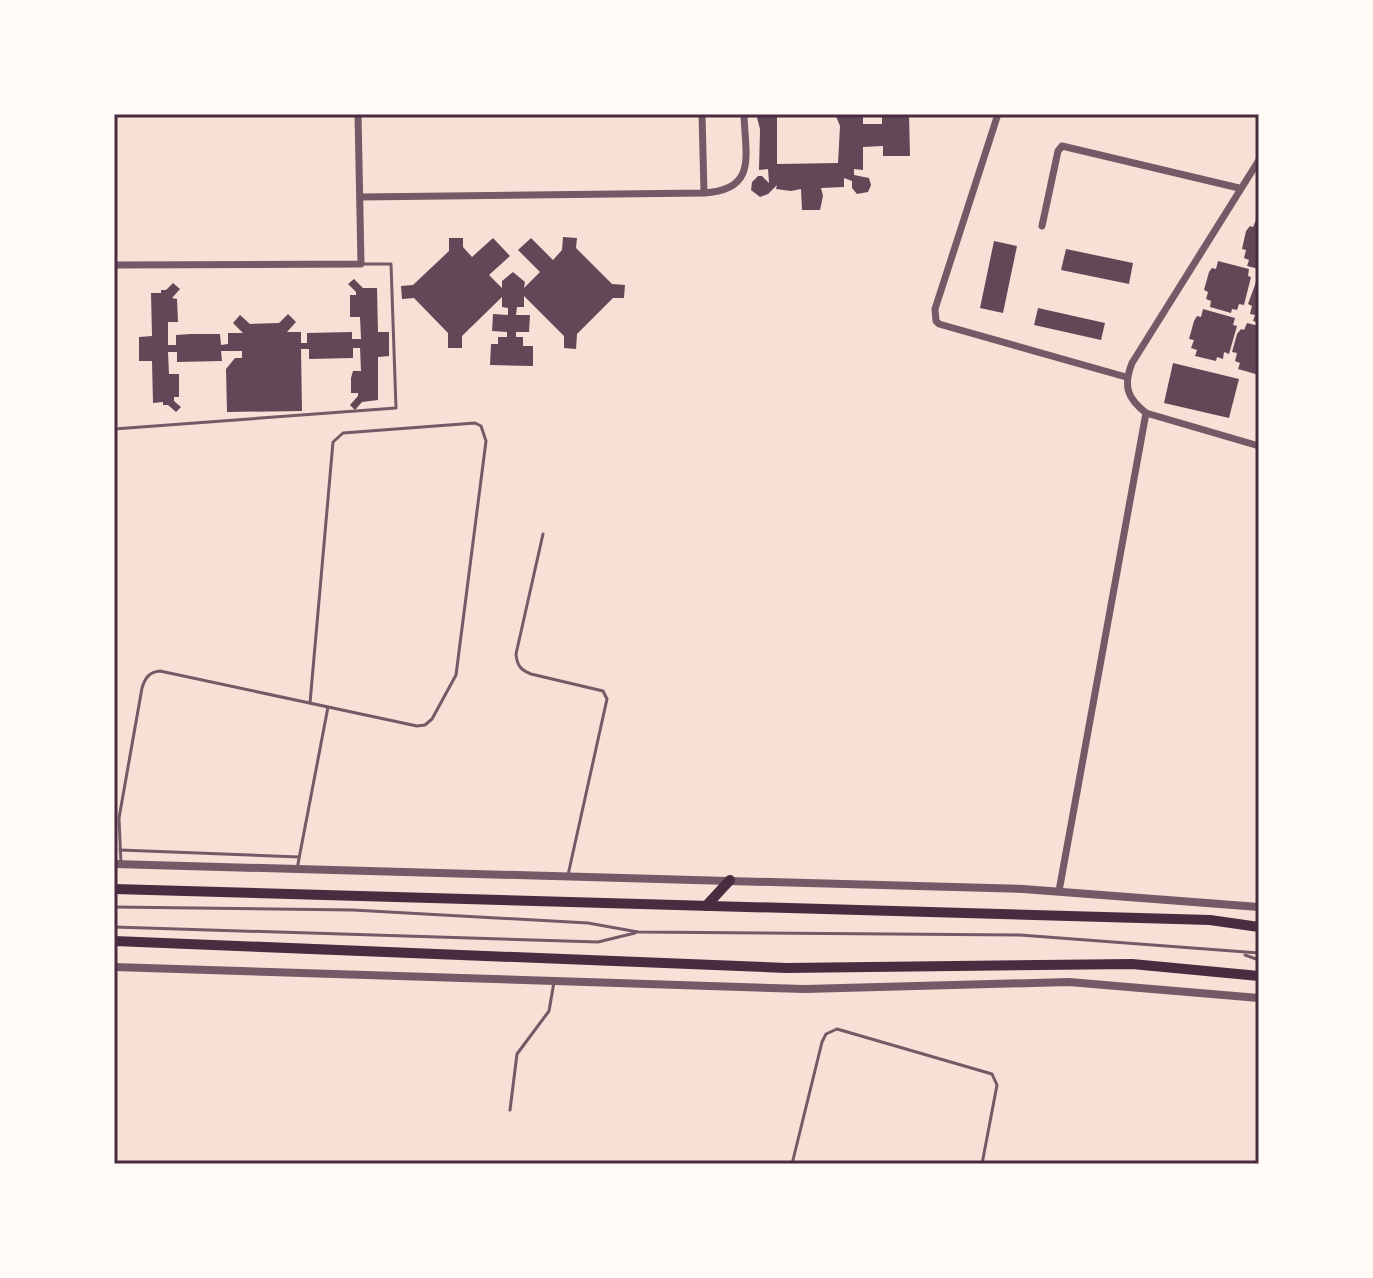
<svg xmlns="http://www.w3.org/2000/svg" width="1373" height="1278" font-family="Rubik,sans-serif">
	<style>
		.building { fill: #644757 }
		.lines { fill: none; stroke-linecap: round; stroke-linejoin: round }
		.service { stroke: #755966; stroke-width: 3 }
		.minor { stroke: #755966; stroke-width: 7 }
		.tertiary { stroke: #755966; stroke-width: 8 }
		.secondary { stroke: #4a2c40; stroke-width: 10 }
		.neatline { fill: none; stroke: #4a2c40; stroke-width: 3 }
	</style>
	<rect width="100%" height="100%" fill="#f7e1d7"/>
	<g class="building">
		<path d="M756 114H777V164L838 163 840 126 835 114H863V124H882V114H909L910 156H883V146L863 147V170L854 169V175L869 178 871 185 868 192 857 194 852 188V181L844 178V187L821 188 823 196 820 210H802L801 189 791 191 776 189 777 185 768 194 760 197 751 190 752 182 758 176H762L769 183 768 169 759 170 760 129Z"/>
		<path d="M1256 220H1259V269L1247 266 1249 260 1244 258 1246 250 1242 249 1246 231 1250 226 1253 227Z"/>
		<path d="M563 237 577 238 576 248 612 284 625 285 624 298H613L577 334 576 349 564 348V336L524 296V307H517L516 315H530L529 332H516V337H523V346H533V366L490 365 491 344H498V337H507V332L492 331 493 314 508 315V308L502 307V297L462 336V348H448V333L414 298 402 299 401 286 413 285 449 251V238H463V247L472 257 493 238 510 256 489 275 502 288V281L513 272 525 282 524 288 540 272 518 250 531 238 553 260 562 250Z"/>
		<path d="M994 241 1017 246 1003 313 980 308Z"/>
		<path d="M1066 249 1133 263 1129 284 1061 270Z"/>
		<path d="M1218 261 1249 269 1248 276 1251 277 1244 305 1239 304 1237 310 1232 309 1231 313 1210 307 1211 301 1206 299 1208 292 1204 290 1209 272 1212 268 1216 269Z"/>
		<path d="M354 279 363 288H377L378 332H389V356L378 357V400L362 402 355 410 350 405 358 396V393H351V378L353 371H361L360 348H353V358L309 359V349H301L302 411 227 412 226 369 235 358H242V351H221L222 361 177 362V352H168L169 374H179V397H174V401L181 407 176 412 168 405H163V402L153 403 152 361H139V337L152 336 151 293H161V290H166L173 283 180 289 172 298 177 299 178 322H168V345H176V335L191 334H220L221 345 228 344V333H243L233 323 240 315 250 324 279 323 288 314 296 322 287 332H301V343H307V333L352 332V339H361L360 317H350V295H356V292L348 284Z"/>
		<path d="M1256 282H1259V323L1253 321 1255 315 1250 314 1252 306 1248 304Z"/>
		<path d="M1038 308 1105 323 1101 340 1034 325Z"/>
		<path d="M1203 309 1235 318 1233 325 1237 326 1229 354 1224 352 1223 359 1217 357 1216 361 1195 356 1197 350 1191 348 1194 340 1189 339 1194 321 1197 316 1201 317Z"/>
		<path d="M1247 323 1259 326V375L1238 369 1240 363 1235 361 1237 353 1232 352 1237 334 1241 329 1244 330Z"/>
		<path d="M1173 363 1239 379 1229 418 1164 403Z"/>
	</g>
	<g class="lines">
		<g class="service">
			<path d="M114 429 396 408 391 264H361"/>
			<path d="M543 534 516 654C517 666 521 670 531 674L603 691 607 699 568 875"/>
			<path d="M120 850 299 857"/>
			<path d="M121 864 119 818 142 688C145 678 149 672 160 671L417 726 425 725 432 719 456 675 486 441 481 426 475 423 343 433 333 442 310 703"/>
			<path d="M297 869 328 707"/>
			<path d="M114 907 353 910 588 923 638 932 1020 935 1259 953"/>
			<path d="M114 927 598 942 635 933"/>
			<path d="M1245 955 1259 960"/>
			<path d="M510 1110 517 1054 549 1011 554 982"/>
			<path d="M453 1164H460"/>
			<path d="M792 1164 822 1042 826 1034 837 1029 992 1074 997 1085 982 1164"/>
		</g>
		<g class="minor">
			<path d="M998 114 935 309 936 321 939 324 1126 377"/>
			<path d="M1259 160 1132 363C1123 386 1127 398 1146 413L1259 446"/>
			<path d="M704 193C758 190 745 155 744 114"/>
			<path d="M360 197 704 193 702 114"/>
			<path d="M1042 226 1058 151 1062 146 1239 188"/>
			<path d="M114 265 361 264 358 114"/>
			<path d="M1059 891 1146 413"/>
		</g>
		<g class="tertiary">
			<path d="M114 864 1023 889 1259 907"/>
			<path d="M114 967 805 989 1069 982 1259 998"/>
		</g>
		<g class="secondary">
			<path d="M114 889 1210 920 1259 927"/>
			<path d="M706 906 730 880"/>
			<path d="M114 941 786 968 1132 964 1259 976"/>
		</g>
	</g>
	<rect width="1373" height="1278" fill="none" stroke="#fffaf5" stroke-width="232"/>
	<rect x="116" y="116" width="1141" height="1046" class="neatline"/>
</svg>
